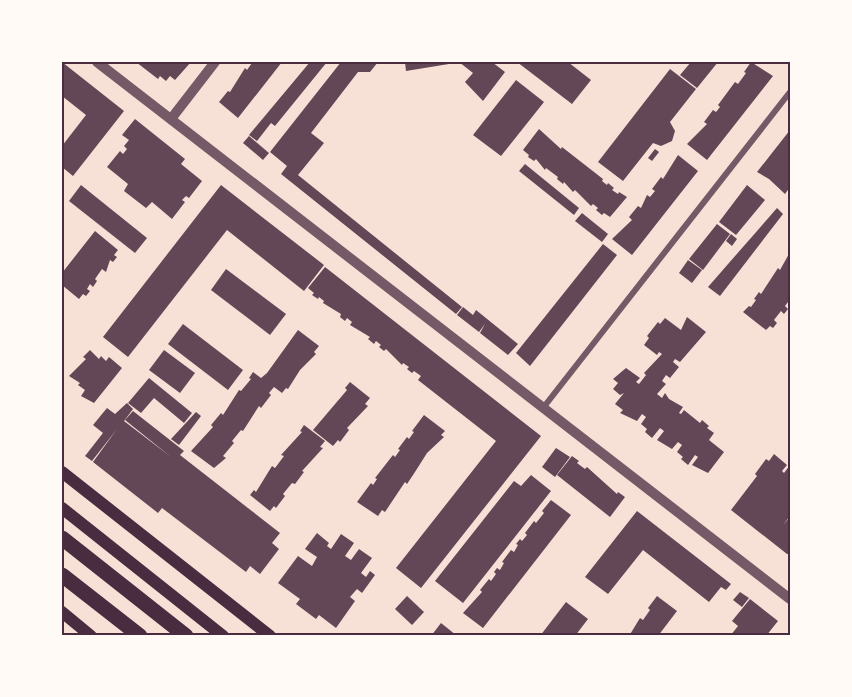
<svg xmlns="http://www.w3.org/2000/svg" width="852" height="697" font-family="Barlow,sans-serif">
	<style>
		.building { fill: #644757 }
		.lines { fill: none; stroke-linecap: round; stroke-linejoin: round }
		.minor { stroke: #755966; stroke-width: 6 }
		.tertiary { stroke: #755966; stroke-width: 10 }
		.secondary { stroke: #4a2c40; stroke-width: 12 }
		.trunk { stroke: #4a2c40; stroke-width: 15 }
		.neatline { fill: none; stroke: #4a2c40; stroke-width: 2 }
	</style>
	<rect width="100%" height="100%" fill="#f7e1d7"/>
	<g class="building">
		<path d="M62 62 124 111 73 176 62 167V146L86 115 62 96Z"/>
		<path d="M136 62H191L175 80 170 76 166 81 160 76 158 79Z"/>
		<path d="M250 62H282L238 118 219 102 228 91 230 92 245 68 247 70 252 63Z"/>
		<path d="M310 62H327L275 126 271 123 257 141 249 135Z"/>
		<path d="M341 62H378L370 72H358L311 133 324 143 298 175 462 307 456 314 281 174 287 166 270 152Z"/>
		<path d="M405 62H455V63L406 71Z"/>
		<path d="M459 62H492L505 72 483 101 465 82 473 73Z"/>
		<path d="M517 62H568L591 80 572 104Z"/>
		<path d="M691 62H718L697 88 680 75Z"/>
		<path d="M751 62 773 76 707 160 687 144 707 124 704 122 713 110 716 112 720 107 718 105 735 82 738 84 746 73 744 72Z"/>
		<path d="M670 69 696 89 670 122 675 131 672 141 661 146 653 143 623 181 598 162Z"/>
		<path d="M516 80 544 102 501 156 473 135Z"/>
		<path d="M135 119 185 159 181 164 202 181 189 198 186 196 182 200 185 202 172 219 152 202 146 208 124 191 128 184 107 167 120 151 123 154 127 149 124 146 129 140 122 135Z"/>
		<path d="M539 129 561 149 562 147 603 179 602 181 607 185 608 183 614 188 612 190 618 194 619 192 627 197 610 217 604 213 602 215 596 210 598 208 593 204 591 206 575 190 573 192 564 182 563 184 557 179 558 177 546 168 545 170 536 159 534 161 528 157 529 155 523 150Z"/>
		<path d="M790 130V187L785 194 769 179 757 172Z"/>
		<path d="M249 136 269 153 263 160 243 143Z"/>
		<path d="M655 149 659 152 652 161 648 158Z"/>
		<path d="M678 155 698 171 632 255 612 239 632 220 629 217 638 206 641 208 647 195 650 197 655 191 652 189 661 177 663 179Z"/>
		<path d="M525 164 579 208 574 215 519 171Z"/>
		<path d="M81 185 147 238 135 253 69 201Z"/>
		<path d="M221 185 324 265 304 291 227 230 128 357 103 337Z"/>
		<path d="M747 185 765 200 736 235 719 222Z"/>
		<path d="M777 208 783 214 720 296 708 287Z"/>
		<path d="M582 213 608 234 602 242 575 221Z"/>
		<path d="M717 224 730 234 703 270 689 259Z"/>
		<path d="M95 231 118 250 114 255 117 257 113 262 110 260 106 272 102 269 95 279 97 281 93 287 90 284 87 289 90 291 86 296 83 294 79 299 62 285V273Z"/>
		<path d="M731 234 737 239 732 246 726 241Z"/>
		<path d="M603 244 617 255 530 366 516 353Z"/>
		<path d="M790 252V304L788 302 785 306 788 309 784 314 781 311 774 320 777 323 773 328 770 326 766 330 743 312 749 306 751 307 756 300 754 299 759 292 761 294 778 268 780 270Z"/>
		<path d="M688 260 702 270 692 283 679 273Z"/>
		<path d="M325 267 541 436 421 588 396 568 496 441 418 380 421 376 414 371 412 373 407 369 409 367 403 363 402 365 386 349 384 351 379 347 381 345 376 341 374 344 368 339 370 337 350 325 352 322 347 318 345 321 340 317 341 314 323 303 324 301 319 297 318 299 312 295 314 293 308 288Z"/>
		<path d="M226 269 286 314 270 335 211 290Z"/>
		<path d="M463 307 473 315 476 310 518 344 508 355 480 333 485 324 479 332 457 315Z"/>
		<path d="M687 317 706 332 680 362 675 359 673 362 679 367 670 378 666 375 662 381 666 384 657 394 662 398 665 393 669 399 683 407 679 413 681 414 684 410 700 423 702 420 709 426 707 428 714 433 709 440 724 452 708 473 692 465 698 457 695 455 688 465 681 459 683 457 677 452 682 445 678 442 672 449 657 440 664 431 660 428 652 438 645 432 647 429 641 424 646 417 642 414 637 421 620 413 623 410 615 404 624 393 620 395 613 389 618 383 613 379 626 368 640 378 636 382 639 384 646 375 644 373 662 354 659 352 657 355 644 345 649 338 647 336 658 322 660 324 665 318 681 330Z"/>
		<path d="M183 324 243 370 228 390 168 344Z"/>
		<path d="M298 330 319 346 314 352 316 354 300 370 288 389 286 388 282 393 274 387 269 393 271 395 261 408 259 406 243 431 241 430 232 441 234 443 223 456 226 458 214 468 191 451 213 427 211 425 221 413 223 415 239 390 241 391 251 379 249 378 253 372 261 378 267 373Z"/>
		<path d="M90 350 99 359 101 356 106 361 109 357 122 368 94 403 81 396 85 390 78 385 80 383 69 376 86 359 83 357Z"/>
		<path d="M164 350 195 373 180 393 149 370Z"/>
		<path d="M149 378 192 413 184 423 154 398 141 413 128 403Z"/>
		<path d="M350 382 370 398 365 404 368 406 347 428 349 430 340 442 338 440 333 446 313 430 347 390 345 388Z"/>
		<path d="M127 403 133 409 124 421 171 457 125 420 133 411 184 451 180 455 280 533 272 543 279 549 260 574 250 566 246 572 162 508 158 513 93 462 117 429 92 461 85 456 103 433 93 425 107 408 115 414Z"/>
		<path d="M196 412 201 416 179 445 171 439Z"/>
		<path d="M424 415 445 431 441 435 444 437 427 453 415 472 407 484 405 482 385 512 382 510 378 516 357 502 371 483 373 485 377 479 375 478 393 455 395 457 400 450 398 449 407 437 409 439 414 432 412 431Z"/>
		<path d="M304 425 325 441 320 447 323 448 302 471 304 472 295 484 292 483 283 494 285 496 276 508 274 506 270 511 250 495 254 490 256 492 272 466 275 468 284 456 281 455 302 432 300 431Z"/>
		<path d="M556 448 570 457 555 477 542 467Z"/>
		<path d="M774 454 787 465 782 471 784 473 790 465V516L783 525 790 517V554H787L731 510 757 476 755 474 766 459 769 461Z"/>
		<path d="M572 456 579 461 577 463 585 469 587 467 617 494 618 492 625 497 610 517 557 475Z"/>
		<path d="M531 475 551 491 463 603 435 581 514 481 521 486Z"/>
		<path d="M551 500 571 515 483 628 463 613 482 592 480 590 489 579 491 581 496 574 494 572 497 568 500 570 504 563 502 562 511 550 514 552 518 545 516 544 520 539 522 541 527 535 525 533 534 521 536 523 544 513 542 511Z"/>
		<path d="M637 511 731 584 726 590 721 587 709 602 643 550 608 594 585 577Z"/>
		<path d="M317 533 329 543 327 546 331 549 341 534 354 543 345 556 351 560 359 549 372 558 361 573 366 577 370 571 375 575 362 593 357 589 350 597 355 601 336 628 319 615 316 619 296 604 300 599 278 583 298 556 312 566 317 557 305 549Z"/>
		<path d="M740 592 749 598 742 607 733 600Z"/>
		<path d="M407 596 424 612 412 625 395 609Z"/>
		<path d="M657 596 677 611 658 636H629L640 618 643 620 650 610 648 608Z"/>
		<path d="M750 599 778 621 766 636H730L738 626 732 621Z"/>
		<path d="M566 602 588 619 575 636H540Z"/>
		<path d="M441 623 451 631 457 636H431Z"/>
	</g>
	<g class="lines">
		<path class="minor" d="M543 408 790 92"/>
		<g class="tertiary">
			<path d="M97 62 790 599"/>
			<path d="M171 119 215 62"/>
		</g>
		<g class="secondary">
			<path d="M62 472 270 636"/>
			<path d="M62 508 223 636"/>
			<path d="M62 612 91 636"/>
		</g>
		<g class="trunk">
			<path d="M62 538 186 636"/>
			<path d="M62 575 140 636"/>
		</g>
	</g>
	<rect width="852" height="697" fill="none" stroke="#fffaf5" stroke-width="126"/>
	<rect x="63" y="63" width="726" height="571" class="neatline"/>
</svg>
